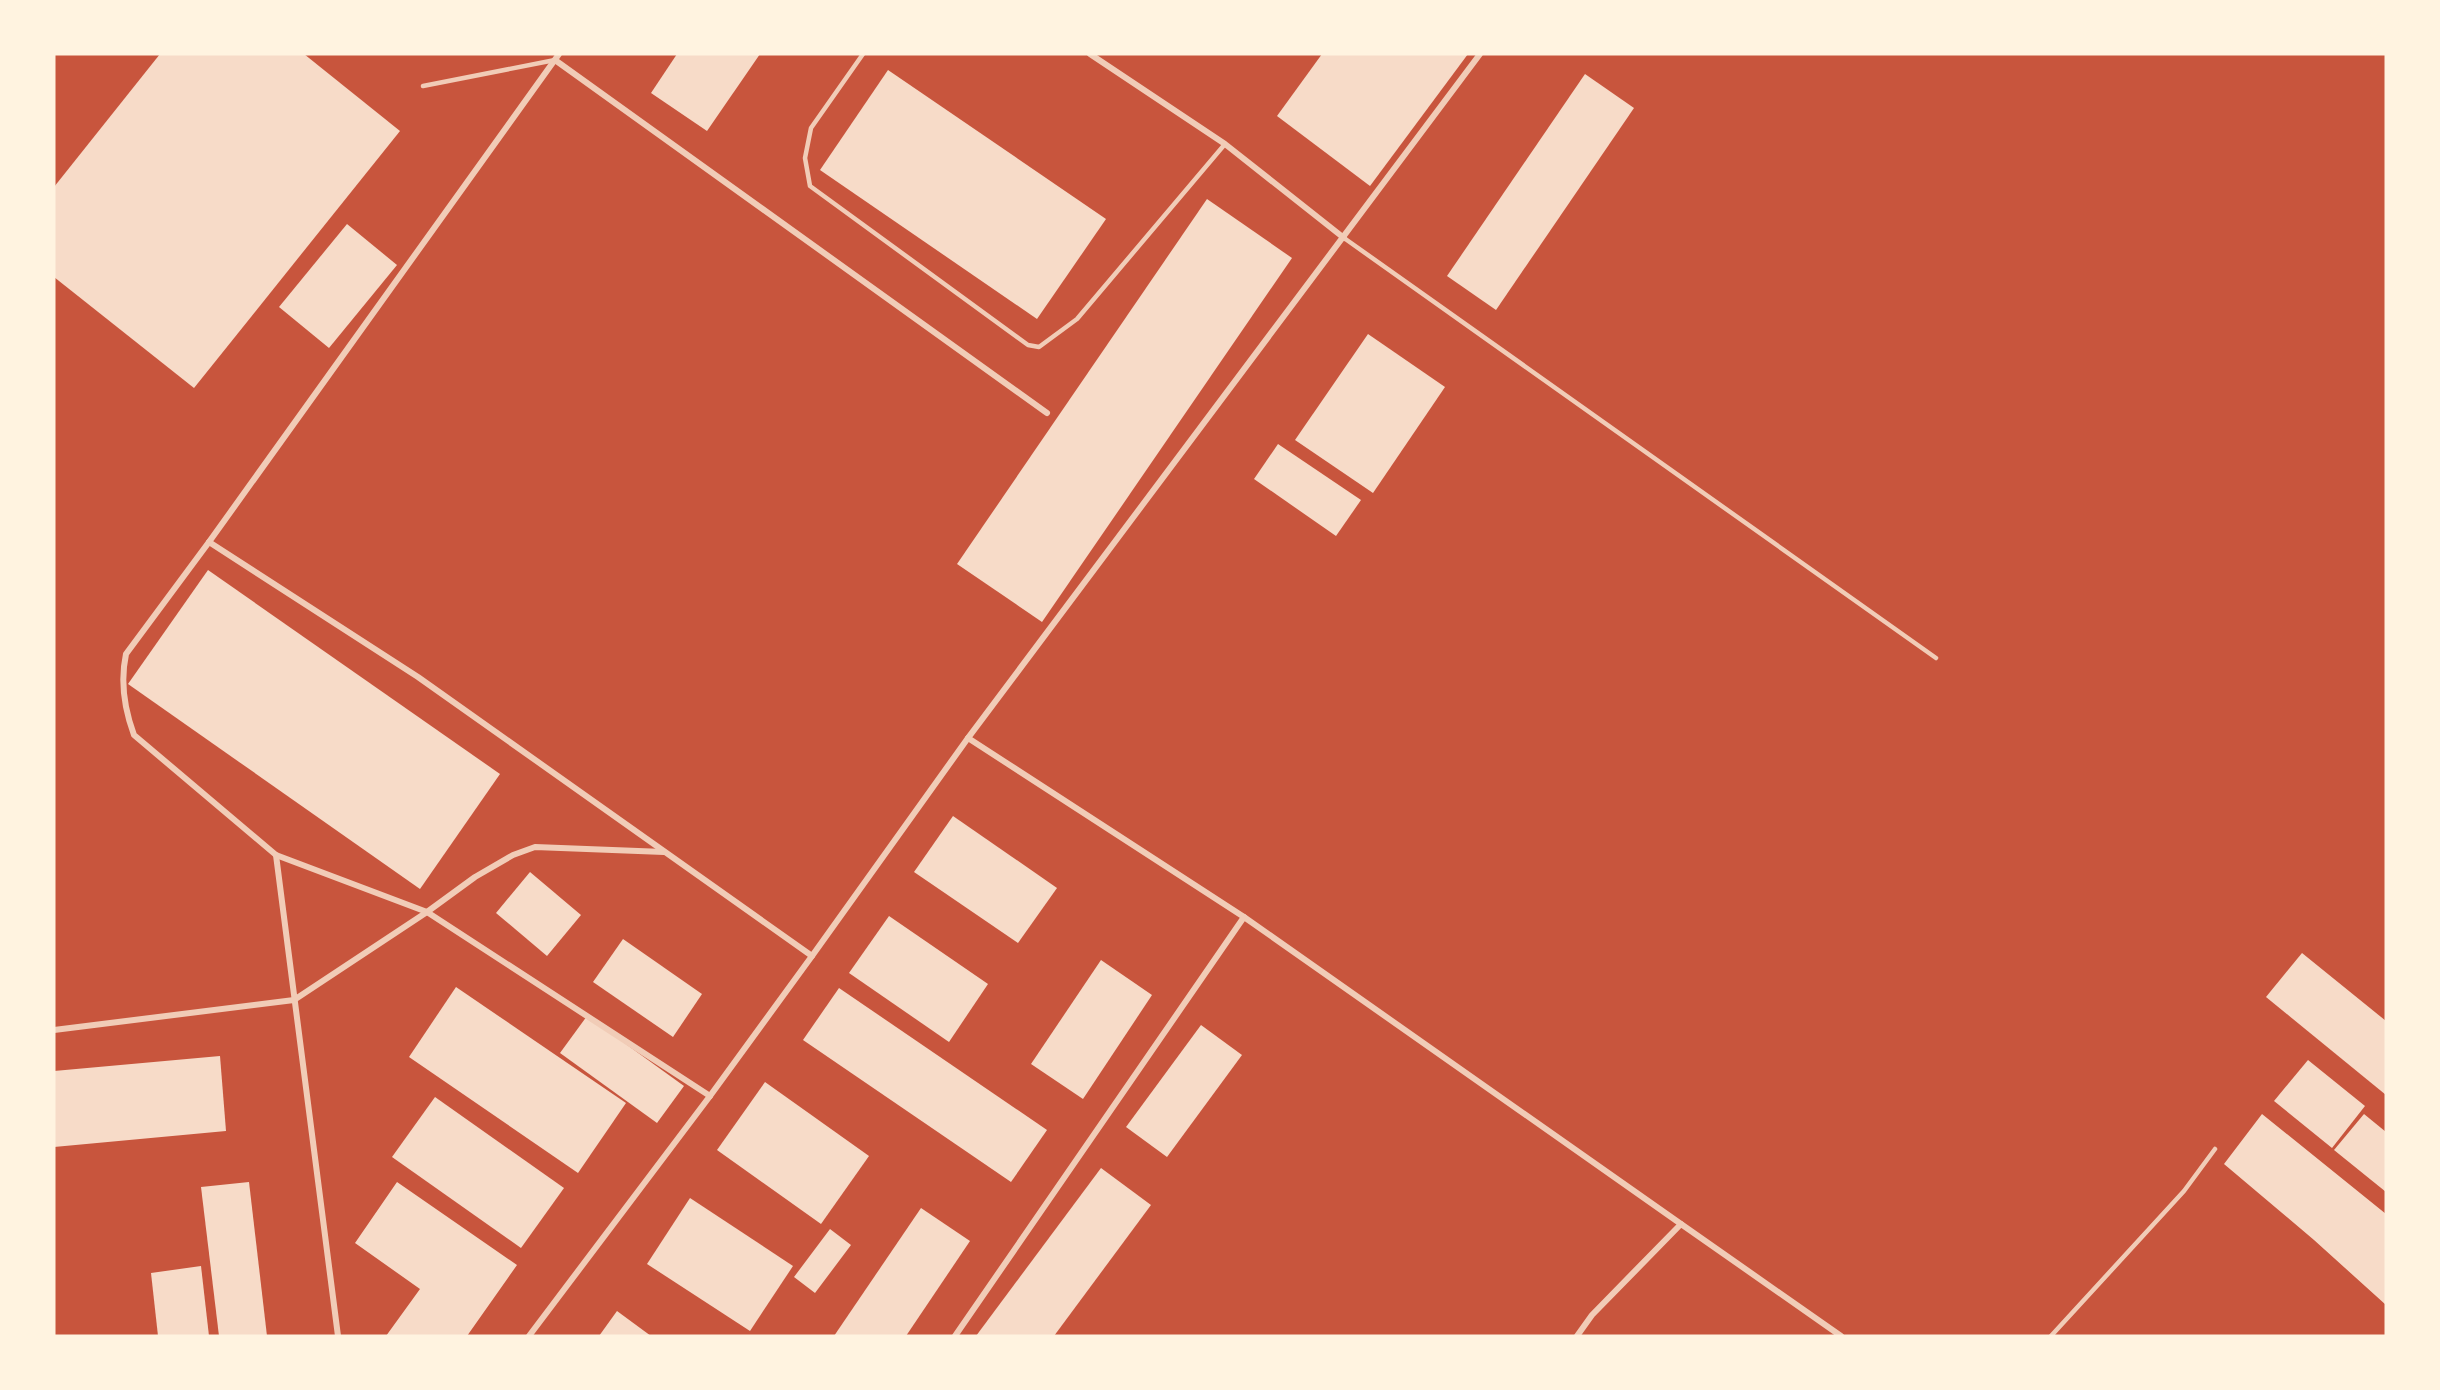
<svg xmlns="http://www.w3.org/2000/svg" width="2440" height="1390" font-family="'Fira Sans',sans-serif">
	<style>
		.building { fill: #f7dbc8 }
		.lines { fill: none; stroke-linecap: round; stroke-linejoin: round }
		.service { stroke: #f1ccb7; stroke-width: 4.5 }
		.minor { stroke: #f1ccb7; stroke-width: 6 }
	</style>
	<rect width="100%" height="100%" fill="#c8553d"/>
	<g class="building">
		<path d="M160 54H304L400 131 194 388 54 277V187Z"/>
		<path d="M677 54H760L707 131 651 93Z"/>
		<path d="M1322 54H1468L1370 186 1277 116Z"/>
		<path d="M888 70 1106 219 1037 319 820 170Z"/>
		<path d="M1585 74 1634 108 1496 310 1447 276Z"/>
		<path d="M1207 199 1292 258 1042 622 957 564Z"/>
		<path d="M347 224 397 265 329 348 279 307Z"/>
		<path d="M1368 334 1445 387 1373 493 1295 440Z"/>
		<path d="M1278 444 1361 500 1336 536 1254 479Z"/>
		<path d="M208 570 500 774 420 889 128 684Z"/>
		<path d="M953 816 1057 888 1018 943 914 872Z"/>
		<path d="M530 872 581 915 547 956 496 913Z"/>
		<path d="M889 916 988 984 949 1042 849 973Z"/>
		<path d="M623 939 702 994 673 1037 593 982Z"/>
		<path d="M2302 953 2386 1021V1095L2266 997Z"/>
		<path d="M1101 960 1152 995 1083 1099 1031 1064Z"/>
		<path d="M456 987 626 1103 578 1173 409 1057Z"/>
		<path d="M839 988 1047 1130 1011 1182 803 1040Z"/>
		<path d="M587 1016 684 1086 657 1123 560 1053Z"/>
		<path d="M1201 1025 1242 1055 1167 1157 1126 1127Z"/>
		<path d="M220 1056 226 1131 54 1147V1071Z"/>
		<path d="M2308 1060 2365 1106 2332 1148 2274 1101Z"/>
		<path d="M765 1082 869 1156 821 1224 717 1150Z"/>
		<path d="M435 1097 564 1188 521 1248 392 1157Z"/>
		<path d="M2262 1114 2386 1214V1305L2314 1240 2224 1164Z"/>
		<path d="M2364 1114 2386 1132V1192L2334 1150Z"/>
		<path d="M1101 1168 1151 1205 1054 1336H976Z"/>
		<path d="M249 1182 267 1336H219L201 1187Z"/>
		<path d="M397 1182 517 1265 467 1336H386L420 1289 355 1243Z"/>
		<path d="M690 1198 793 1266 750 1331 647 1264Z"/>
		<path d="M921 1208 970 1241 906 1336H834Z"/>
		<path d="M830 1229 851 1245 815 1293 794 1277Z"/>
		<path d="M201 1266 209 1336H158L151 1273Z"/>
		<path d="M617 1311 651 1336H599Z"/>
	</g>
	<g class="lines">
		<g class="service">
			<path d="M863 54 811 128 805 158 810 186 1028 345 1039 347 1077 319 1225 144"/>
			<path d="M423 86 555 60"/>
			<path d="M1344 238 1936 658"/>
			<path d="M2051 1336 2184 1191 2215 1149"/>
		</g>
		<g class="minor">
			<path d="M559 54 209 542 126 654C120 682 124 708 134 735L276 855 427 912 710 1096"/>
			<path d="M1090 54 1225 144 1344 238"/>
			<path d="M555 60 1047 413"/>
			<path d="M209 542 418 677 812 956 710 1096 529 1336"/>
			<path d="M968 738 1244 917 1681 1224"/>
			<path d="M276 855 338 1336"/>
			<path d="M812 956 968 738 1480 54"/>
			<path d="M54 1030 294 1000 427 912 475 877 513 855 535 847 664 852"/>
			<path d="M955 1336 1244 917"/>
			<path d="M1577 1336 1592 1315 1681 1224 1841 1336"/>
		</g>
	</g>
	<rect width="2440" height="1390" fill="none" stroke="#fff3e0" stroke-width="111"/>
</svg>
